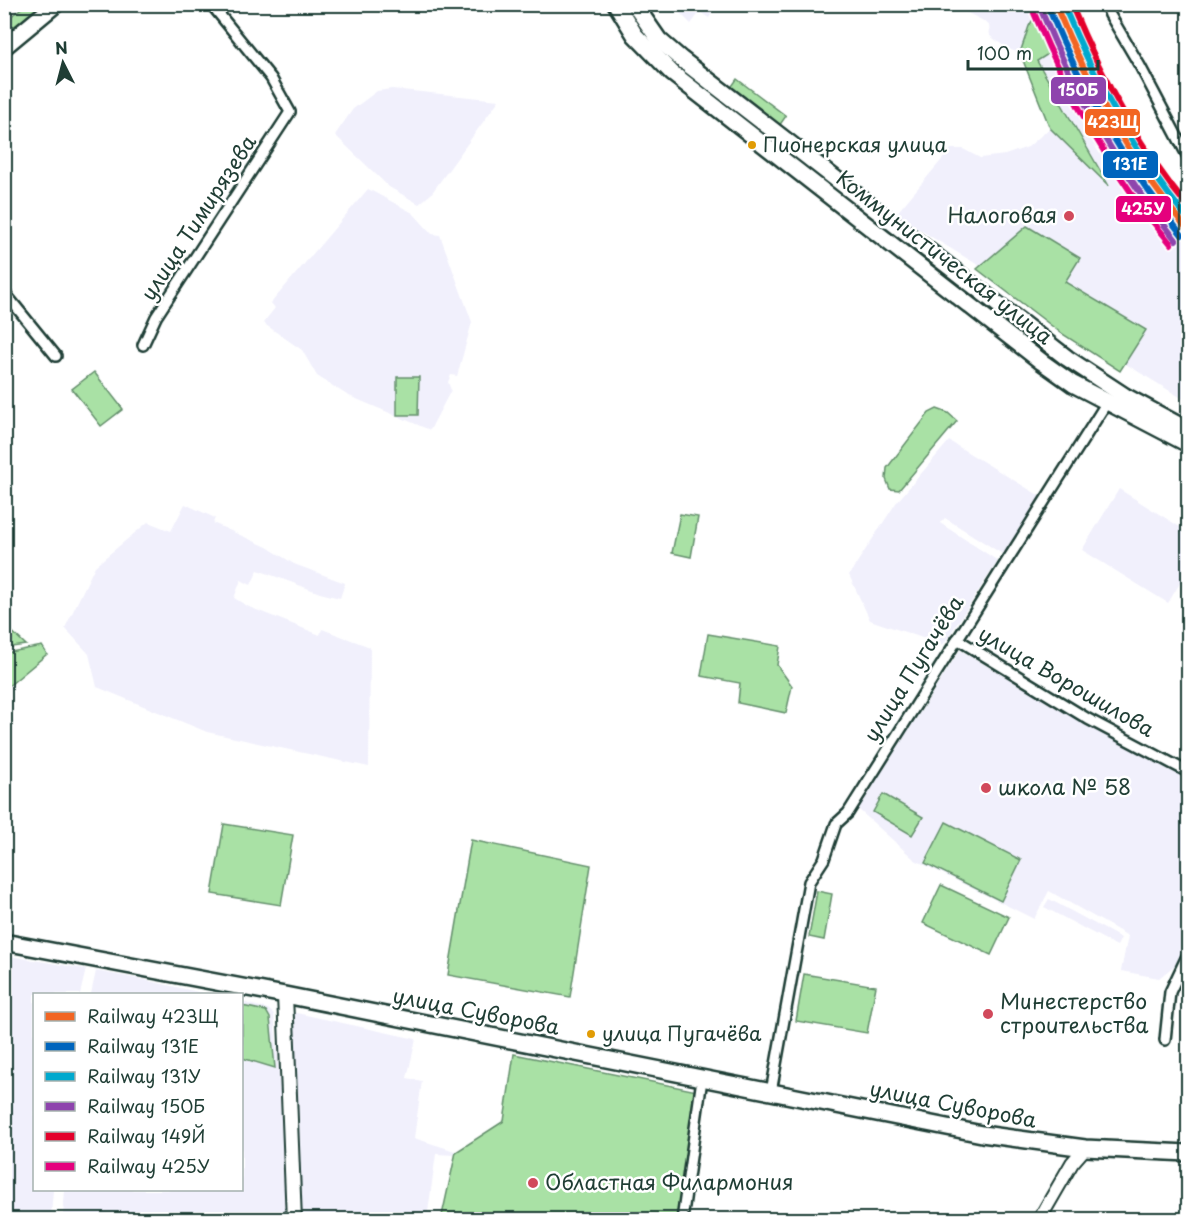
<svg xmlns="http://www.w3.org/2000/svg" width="1193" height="1224" font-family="'Playpen Sans',sans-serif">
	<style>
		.built { fill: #f1f0fc }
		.green { fill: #a9e1a5; stroke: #648f6c; stroke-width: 1.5 }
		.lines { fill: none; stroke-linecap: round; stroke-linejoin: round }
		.minor-casing { stroke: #1f3d34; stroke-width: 14 }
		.tertiary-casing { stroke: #1f3d34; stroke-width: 16 }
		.secondary-casing { stroke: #1f3d34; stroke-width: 18 }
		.primary-casing { stroke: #1f3d34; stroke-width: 20 }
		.minor { stroke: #fff; stroke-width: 9 }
		.tertiary { stroke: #fff; stroke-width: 12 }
		.secondary { stroke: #fff; stroke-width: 14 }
		.primary { stroke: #fff; stroke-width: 15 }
		.rail-1-casing { stroke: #fff; stroke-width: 10 }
		.rail-2-casing { stroke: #fff; stroke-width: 10 }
		.rail-3-casing { stroke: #fff; stroke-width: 10 }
		.rail-4-casing { stroke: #fff; stroke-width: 10 }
		.rail-5-casing { stroke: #fff; stroke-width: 10 }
		.rail-6-casing { stroke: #fff; stroke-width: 10 }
		.rail-1 { stroke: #f26522; stroke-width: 6 }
		.rail-2 { stroke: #0065bd; stroke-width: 6 }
		.rail-3 { stroke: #00a9ce; stroke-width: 6 }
		.rail-4 { stroke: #8e44ad; stroke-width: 6 }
		.rail-5 { stroke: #e4002b; stroke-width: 6 }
		.rail-6 { stroke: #e5007d; stroke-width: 6 }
		.bus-dot { fill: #e19c05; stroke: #fff; stroke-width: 2 }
		.poi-dot { fill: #d1495b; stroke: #fff; stroke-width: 2 }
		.labels { text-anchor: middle; stroke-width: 5; stroke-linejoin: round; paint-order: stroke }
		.bus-label { font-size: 20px; fill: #1f3d34; stroke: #fff; text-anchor: start }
		.poi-label { font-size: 21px; fill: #1f3d34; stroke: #fff; text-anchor: start }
		.street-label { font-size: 21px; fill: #1f3d34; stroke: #fff }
		.line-badge { stroke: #fff; stroke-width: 2 }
		.badge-label { font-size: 16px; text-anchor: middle; font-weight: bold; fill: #fff }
	</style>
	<rect width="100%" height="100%" fill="#fff"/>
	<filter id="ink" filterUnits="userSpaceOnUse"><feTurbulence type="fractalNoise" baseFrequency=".0167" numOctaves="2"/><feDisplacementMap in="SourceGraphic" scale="12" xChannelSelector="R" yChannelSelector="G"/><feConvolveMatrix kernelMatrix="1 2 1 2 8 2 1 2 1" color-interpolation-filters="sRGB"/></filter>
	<g filter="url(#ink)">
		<g class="built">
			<path d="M672 5H717L709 18 700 12 691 24Z"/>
			<path d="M953 5H1036L1038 11 1029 26 1020 53 1008 49 990 36 989 24Z"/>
			<path d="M1067 42 1103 109 1139 168 1188 232V402L1088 341 1008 283 895 215 951 149H963L980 158 1005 155 1028 147 1050 128 1107 183 1037 60Z"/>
			<path d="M392 89 499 100 431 194 419 204 389 187 335 135 353 109 377 91Z"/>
			<path d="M368 189 413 213 432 234 440 235 472 322 457 376 451 375 448 382 451 390 430 430 347 395 317 376 302 350 263 323 275 308 271 303Z"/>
			<path d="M949 441 1040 496 1004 555 945 518 940 523 998 561 943 645 870 620 849 575 896 503Z"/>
			<path d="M1119 489 1188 532V570L1168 603 1082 550Z"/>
			<path d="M185 504 215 518 213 523 267 547 294 564 345 583 340 598 320 593 258 570 251 585 241 580 234 598 249 607 320 635 322 629 370 647 369 767 207 732 97 687 89 654 65 628 95 566 148 522 171 531Z"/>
			<path d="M960 650 1086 724 1188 778V936L1182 947 1180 961 1159 978 1121 971 1128 936 1049 891 1034 919 915 860 858 809Z"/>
			<path d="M1049 899 1121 938 1117 946 1044 907Z"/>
			<path d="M4 955 86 969 80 994H34V1190H53L51 1216H63L65 1190H242V1002L268 1009 274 1014 284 1133 286 1219H5Z"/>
			<path d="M96 971 145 980 207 994H91Z"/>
			<path d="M292 1012 416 1039 407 1078 422 1081 414 1138 455 1151 454 1155 436 1154 427 1219H301Z"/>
		</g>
		<g class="green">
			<path d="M25 5H44L10 32 5 28 4 22Z"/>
			<path d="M1038 11 1067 42 1037 61 1109 186 1050 128 1020 53 1029 26Z"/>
			<path d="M737 79 786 116 779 126 730 89Z"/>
			<path d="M1027 226 1080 258 1065 282 1146 330 1120 371 1061 333 977 269Z"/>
			<path d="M94 372 123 409 101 426 72 389Z"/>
			<path d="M397 377H419L418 415H397Z"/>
			<path d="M937 409 948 413 957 421 899 490 890 489 886 479 887 468 929 413Z"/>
			<path d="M680 514 698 517 691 557 672 553Z"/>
			<path d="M4 625H5L26 645 5 648Z"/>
			<path d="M708 634 780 646 777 665 792 686 786 713 738 703 740 683 701 676Z"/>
			<path d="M42 646 47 654 5 689V653Z"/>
			<path d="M883 794 923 817 912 835 873 812Z"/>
			<path d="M946 822 1021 860 1001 901 925 863Z"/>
			<path d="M224 824 293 835 281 905 212 894Z"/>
			<path d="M471 840 591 865 570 997 448 975Z"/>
			<path d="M941 885 1009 917 991 955 923 923Z"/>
			<path d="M817 891 832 894 824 940 809 937Z"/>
			<path d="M804 974 876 986 867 1033 796 1021Z"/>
			<path d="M242 1006 266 1011 270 1018 275 1068 242 1058Z"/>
			<path d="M514 1054 697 1091 678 1219 441 1220 456 1152 504 1121Z"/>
		</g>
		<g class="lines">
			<g class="minor-casing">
				<g id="minor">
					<path d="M1106 4 1110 15 1140 66 1188 157"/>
					<path d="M4 292 56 356"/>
					<path d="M143 345 156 317 290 112 271 78 211 4"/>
					<path d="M957 639 1088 719 1188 772"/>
					<path d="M1165 1040 1170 992 1188 954"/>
					<path d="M771 1092 809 882 824 859 836 824 848 813 1107 402"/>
					<path d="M682 1220 702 1079"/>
				</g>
			</g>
			<g class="tertiary-casing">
				<path id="tertiary" d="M1039 1220 1072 1163 1085 1148"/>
			</g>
			<g class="secondary-casing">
				<path id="secondary" d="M285 995 294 1220"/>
			</g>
			<g class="primary-casing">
				<g id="primary">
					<path d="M616 4 635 35 672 73 1042 362 1073 384 1188 444"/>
					<path d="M634 4 659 40 681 59 1067 358 1125 396 1188 430"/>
					<path d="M4 47 56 4"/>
					<path d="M4 942 285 995 982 1134 1085 1148 1188 1153"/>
				</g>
			</g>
			<use href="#minor" class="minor"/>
			<use href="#tertiary" class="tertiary"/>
			<use href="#secondary" class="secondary"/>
			<use href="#primary" class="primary"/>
			<g class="rail-1-casing">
				<path id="rail-1" d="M1055 4C1089 86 1131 162 1188 230"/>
			</g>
			<g class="rail-2-casing">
				<path id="rail-2" d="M1048 7C1082 89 1125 166 1182 235"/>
			</g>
			<g class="rail-3-casing">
				<path id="rail-3" d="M1063 4C1095 81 1135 155 1188 219"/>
			</g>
			<g class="rail-4-casing">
				<path id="rail-4" d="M1041 10C1075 93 1119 170 1176 240"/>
			</g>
			<g class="rail-5-casing">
				<path id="rail-5" d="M1071 4C1101 76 1138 147 1188 207"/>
			</g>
			<g class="rail-6-casing">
				<path id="rail-6" d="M1034 13C1069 97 1112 175 1171 244"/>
			</g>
			<use href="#rail-1" class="rail-1"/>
			<use href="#rail-2" class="rail-2"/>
			<use href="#rail-3" class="rail-3"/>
			<use href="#rail-4" class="rail-4"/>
			<use href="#rail-5" class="rail-5"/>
			<use href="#rail-6" class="rail-6"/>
		</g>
	</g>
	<g class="bus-dot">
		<circle cx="752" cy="145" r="5"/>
		<circle cx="591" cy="1034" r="5"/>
	</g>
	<g class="poi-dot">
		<circle cx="1069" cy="216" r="6"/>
		<circle cx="986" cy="788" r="6"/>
		<circle cx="988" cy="1014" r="6"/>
		<circle cx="533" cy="1183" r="6"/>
	</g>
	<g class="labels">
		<g class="bus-label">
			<text x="763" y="152">Пионерская улица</text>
			<text x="602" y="1041">улица Пугачёва</text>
		</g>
		<g class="poi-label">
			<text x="1057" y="223" text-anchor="end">Налоговая</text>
			<text x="998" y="795">школа № 58</text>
			<text x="1000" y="1009">Минестерство<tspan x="1000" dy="24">строительства</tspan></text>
			<text x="545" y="1190">Областная Филармония</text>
		</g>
		<g class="street-label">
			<text transform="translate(199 218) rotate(-57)" y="7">улица Тимирязева</text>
			<text transform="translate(944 258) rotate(38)" y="7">Коммунистическая улица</text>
			<text transform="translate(914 669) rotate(-58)" y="7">улица Пугачёва</text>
			<text transform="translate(1066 682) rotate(30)" y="7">улица Ворошилова</text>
			<text transform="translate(476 1012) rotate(11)" y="7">улица Суворова</text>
			<text transform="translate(953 1105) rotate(11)" y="7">улица Суворова</text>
		</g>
	</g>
	<g class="line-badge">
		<rect x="1050" y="76" width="57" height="29" rx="6" fill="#8e44ad"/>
		<rect x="1084" y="108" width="57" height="29" rx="6" fill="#f26522"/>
		<rect x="1102" y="150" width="57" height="29" rx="6" fill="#0065bd"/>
		<rect x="1115" y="195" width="57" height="28" rx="6" fill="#e5007d"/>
	</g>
	<g class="badge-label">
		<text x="1078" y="96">150Б</text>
		<text x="1113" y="128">423Щ</text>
		<text x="1130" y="170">131Е</text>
		<text x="1143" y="215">425У</text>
	</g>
	<rect width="1193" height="1224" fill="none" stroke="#fff" stroke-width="24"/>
	<rect x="12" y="12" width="1169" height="1200" fill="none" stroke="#1f3d34" stroke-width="2" filter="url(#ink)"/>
	<rect x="33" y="993" width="210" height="198" fill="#ffffff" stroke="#a5b1ae" stroke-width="1.5"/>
	<rect x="45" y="1012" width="30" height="9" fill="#f26522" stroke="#a5b1ae" stroke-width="1.5"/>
	<text x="87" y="1023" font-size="18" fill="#1f3d34">Railway 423Щ</text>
	<rect x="45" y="1042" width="30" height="9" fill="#0065bd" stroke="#a5b1ae" stroke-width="1.5"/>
	<text x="87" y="1053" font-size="18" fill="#1f3d34">Railway 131Е</text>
	<rect x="45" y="1072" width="30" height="9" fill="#00a9ce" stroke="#a5b1ae" stroke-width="1.5"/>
	<text x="87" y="1083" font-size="18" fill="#1f3d34">Railway 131У</text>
	<rect x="45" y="1102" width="30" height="9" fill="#8e44ad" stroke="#a5b1ae" stroke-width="1.5"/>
	<text x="87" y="1113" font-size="18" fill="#1f3d34">Railway 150Б</text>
	<rect x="45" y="1132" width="30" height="9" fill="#e4002b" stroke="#a5b1ae" stroke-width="1.5"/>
	<text x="87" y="1143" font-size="18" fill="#1f3d34">Railway 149Й</text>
	<rect x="45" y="1162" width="30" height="9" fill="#e5007d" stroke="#a5b1ae" stroke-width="1.5"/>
	<text x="87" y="1173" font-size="18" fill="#1f3d34">Railway 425У</text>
	<g transform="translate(63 63) rotate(354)" stroke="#ffffff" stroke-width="4.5" paint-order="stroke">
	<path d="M0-4.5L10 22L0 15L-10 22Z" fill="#1f3d34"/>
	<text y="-9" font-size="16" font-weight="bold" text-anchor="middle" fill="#1f3d34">N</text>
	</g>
	<path d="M968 60v9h130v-9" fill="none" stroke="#1f3d34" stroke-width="3"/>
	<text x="977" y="60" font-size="18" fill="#1f3d34" stroke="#ffffff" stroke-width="4.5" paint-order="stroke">100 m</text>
</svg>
